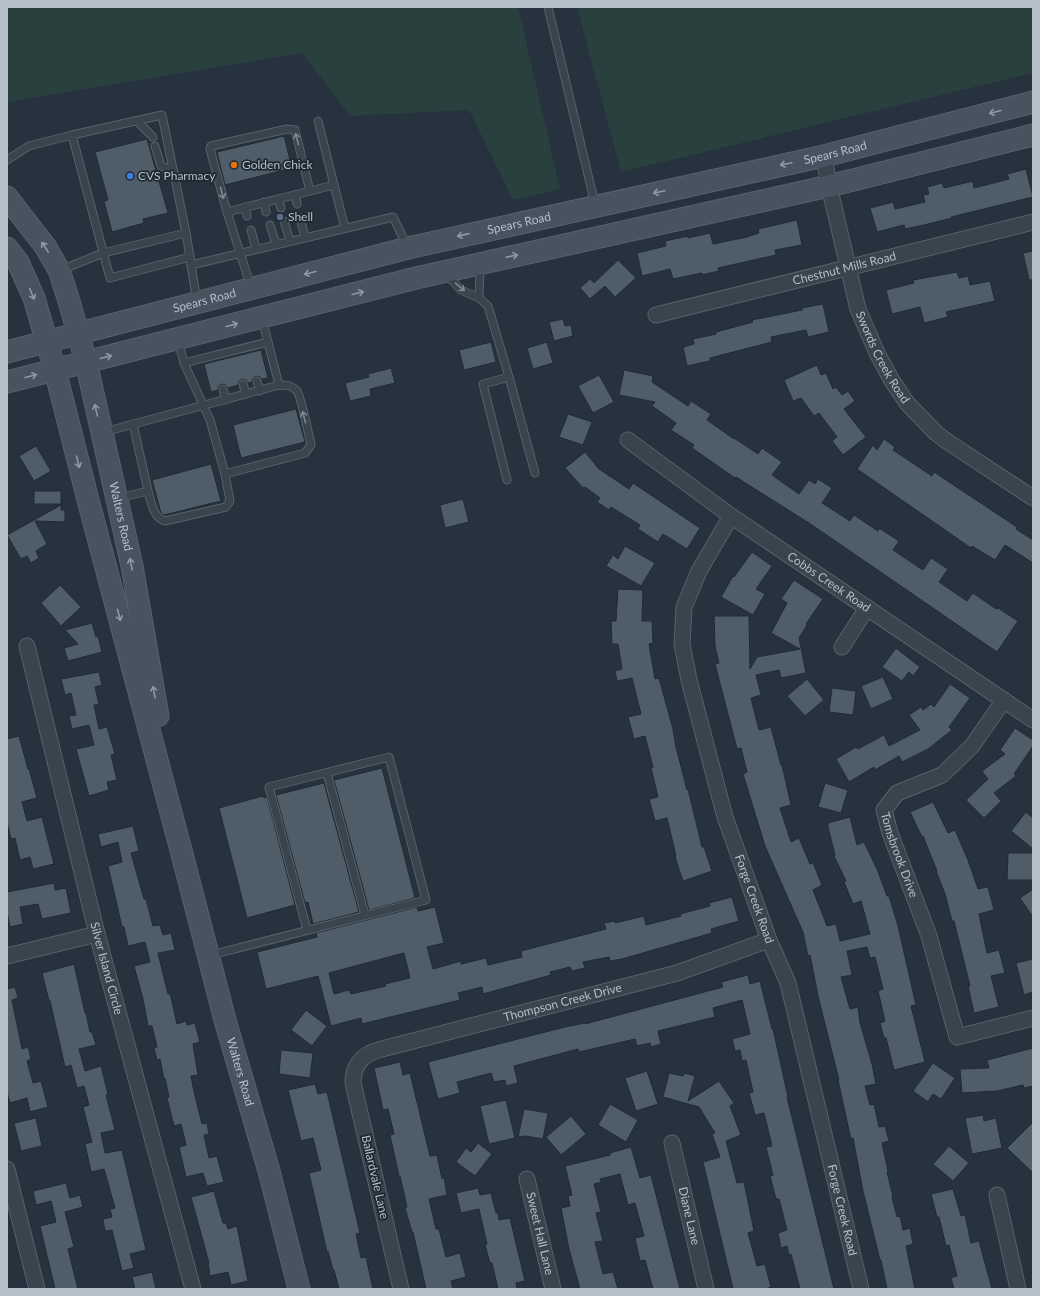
<svg xmlns="http://www.w3.org/2000/svg" width="1040" height="1296" font-family="Lato,sans-serif">
	<style>
		.green { fill: #29403f }
		.building { fill: #4e5d67; stroke: #202b34; fill-rule: evenodd }
		.lines { fill: none; stroke-linecap: round; stroke-linejoin: round }
		.lane-casing { stroke: #57626b; stroke-width: 9 }
		.street-casing { stroke: #57626b; stroke-width: 17 }
		.secondary-casing { stroke: #57626b; stroke-width: 23 }
		.lane { stroke: #39444d; stroke-width: 7 }
		.street { stroke: #39444d; stroke-width: 15 }
		.secondary { stroke: #485360; stroke-width: 21 }
		.oneway { stroke: #8f99a4 }
		.oneway2 { stroke: #7d8891 }
		.food-dot { fill: #e8710a; stroke: #1e2932; stroke-width: 1.5 }
		.shop-dot { fill: #3f7fe0; stroke: #1e2932; stroke-width: 1.5 }
		.service-dot { fill: #5c6f8a; stroke: #1e2932; stroke-width: 1.5 }
		.labels { text-anchor: middle; stroke-width: 3.5; stroke-linejoin: round; paint-order: stroke }
		.street-label { font-size: 12px; fill: #b5bfc8; stroke: #1e2932 }
		.poi-label { font-size: 12px; fill: #b5bfc8; stroke: #1e2932; text-anchor: start }
	</style>
	<rect width="100%" height="100%" fill="#26323d"/>
	<g class="green">
		<path d="M7 7H518L560 189 513 200 469 110 350 116 302 53 7 102Z"/>
		<path d="M577 7H1033V73L621 172Z"/>
	</g>
	<g class="building">
		<path d="M284 136 292 168 225 185 217 152Z"/>
		<path d="M147 139 168 213 143 219 144 223 112 232 104 201 108 200 95 152Z"/>
		<path d="M1026 169 1033 197 951 217 952 218 924 225 905 229 904 225 877 232 870 208 893 202 895 209 925 202 923 195 929 194 927 187 942 183 944 188 973 181 974 188 1009 179 1007 174Z"/>
		<path d="M797 220 802 245 775 250 776 255 718 268 719 271 702 275V273L673 279 670 269 642 276 637 253 666 246 665 241 688 236V238L710 233 713 244 747 237 759 233 758 229Z"/>
		<path d="M1033 251V280H1029L1023 253Z"/>
		<path d="M618 260 636 278 615 297 605 286 590 299 580 288 590 279 594 283Z"/>
		<path d="M957 272 959 278 968 276 970 285 990 281 995 301 946 312 948 317 924 323 920 307 892 314 886 290 914 283 913 280Z"/>
		<path d="M823 304 829 332 808 337 806 330 771 337 772 342 710 358V361L687 366 683 347 694 344 693 339 716 334V332L753 322 752 320 802 310V308Z"/>
		<path d="M563 319 565 326 571 325 573 336 554 341 549 322Z"/>
		<path d="M491 342 496 362 464 370 459 350Z"/>
		<path d="M547 342 553 363 533 369 527 348Z"/>
		<path d="M261 350 268 378 262 379 260 377 256 376 253 378 252 382 248 383 246 380 242 379 239 381 238 385 228 388 226 385 222 384 219 386 218 390 211 392 204 364Z"/>
		<path d="M817 365 821 375 826 373 833 389 836 387 842 395 848 391 855 401 844 409 866 437 843 455 832 441 837 437 819 413 814 416 801 398 793 401 784 380Z"/>
		<path d="M391 368 395 383 370 389 371 396 350 401 345 383 369 377 368 374Z"/>
		<path d="M624 370 653 376 652 382 688 406 691 401 711 414 707 420 734 439V438L758 454 762 448 782 462 772 475 799 494 809 480 815 484 818 479 832 488 822 503 850 521 854 515 878 531 879 528 899 541 893 550 923 570 931 558 948 569 939 582 967 601 973 593 996 609 998 608 1018 621 997 652 812 525 736 477 735 478 692 448 694 445 671 430 676 423 652 406 655 402 619 395Z"/>
		<path d="M599 375 614 402 593 413 578 386Z"/>
		<path d="M296 409 305 442 241 458 233 425Z"/>
		<path d="M568 414 592 422 583 445 559 437Z"/>
		<path d="M884 439 895 447 893 450 932 476 934 472 1017 527 1016 529 1033 540V563L1005 545 995 560 972 546 971 548 857 469 873 445 877 450Z"/>
		<path d="M36 446 51 471 34 481 19 456Z"/>
		<path d="M585 452 599 469 629 489 633 483 700 528 687 549 663 534 658 542 638 529 640 525 611 507 609 510 597 502 600 498 585 487 583 488 565 468Z"/>
		<path d="M211 464 221 501 164 515 161 513 152 480Z"/>
		<rect x="34" y="491" width="27" height="13"/>
		<path d="M463 499 469 522 445 528 440 505Z"/>
		<path d="M61 505V510H65V522L35 521 47 544 36 551 39 558 31 563 27 556 21 559 7 535Z"/>
		<path d="M625 546 655 563 641 586 606 566 613 555 618 559Z"/>
		<path d="M752 552 772 566 756 589 765 594 753 615 721 597 733 576 734 577Z"/>
		<path d="M794 580 823 599 806 624 807 625 799 638 806 673 781 678 779 670 756 675 761 695 751 698 759 730 771 727 781 765H782L791 805 780 808 791 842 799 838 810 864 813 863 822 885 813 890 827 926 836 924 840 941 870 934 861 901 853 904 844 882 846 881 834 856 835 855 828 827V823L850 817 857 845 864 842 877 869 887 896H889L898 926 916 1005 911 1006 925 1062 894 1070 886 1038H884L880 1023 885 1021 878 991 883 989 875 957 870 958 867 947 847 951 852 975 841 977 850 1009 858 1007 860 1023 872 1064 876 1084 865 1086 870 1105 874 1104 879 1127 885 1126 889 1141 882 1143 888 1171 887 1172 893 1197H892L897 1217 900 1216 903 1230 910 1228 913 1244 906 1246 915 1289H887L881 1260H880L863 1191 853 1138 851 1139 848 1126 838 1080H839L818 996 810 955 808 956 803 932 791 905 765 846 743 774 747 772 741 748 737 749 715 664 719 663 715 646 714 616H749L750 669 757 657 800 649 771 633 787 603 781 599Z"/>
		<path d="M60 585 81 607 61 626 41 603Z"/>
		<path d="M618 589 643 590 642 621H652L653 643 649 644 655 679 659 678 673 729 676 747 687 790 688 789 702 847H704L712 871 683 881 675 857 676 856 667 818 655 821 649 799 658 797 651 768 653 767 645 736 634 739 628 717 641 714 632 678 617 681 615 671 622 669 618 644H612L611 621H616Z"/>
		<path d="M92 623 96 637 98 636 102 652 68 661 64 648 78 644 65 630Z"/>
		<path d="M896 648 920 667 913 676 909 672 902 681 882 667Z"/>
		<path d="M99 672 102 685 95 687 99 704 94 705 99 729 107 727 115 754 111 755 117 780 107 782 109 790 89 796 76 749 94 745 89 725 72 729 69 716 76 715 71 693 65 695 61 679Z"/>
		<path d="M883 677 893 699 871 709 861 686Z"/>
		<path d="M807 679 824 700 805 716 787 696Z"/>
		<path d="M950 684 970 698 949 727 952 730 928 749 902 762 899 756 875 770 874 767 849 782 836 759 856 747 858 749 884 735 889 746 920 730 909 715 921 707 923 710 931 704 934 707Z"/>
		<path d="M832 688 856 691 853 715 829 712Z"/>
		<path d="M1015 728 1033 740V746L1014 774 1016 776 994 793 1001 801 984 818 966 800 988 779 982 771 1005 754 1000 750Z"/>
		<path d="M19 736 28 769H29L37 798 22 802 27 821 42 817 54 864 33 869 30 857 20 860 15 838 11 839 7 822V739Z"/>
		<path d="M382 768 415 898 369 910 334 780Z"/>
		<path d="M324 783 359 912 313 924 308 902 305 903 276 795Z"/>
		<path d="M825 783 848 790 841 813 818 807Z"/>
		<path d="M263 796 264 798 267 797 295 905 247 918 219 808Z"/>
		<path d="M933 802 948 833 955 830 968 860 978 889 988 887 994 910 979 914 987 953 999 950 1005 973 991 976 999 1007 974 1013 968 986H970L954 921H952L945 894 936 871H937L923 836 922 837 910 812Z"/>
		<path d="M1026 812 1033 818V849L1011 831Z"/>
		<path d="M133 826 139 851 131 853 144 899H146L153 926 160 925 163 935 171 933 175 950 158 953 168 994 170 993 177 1024 186 1021 187 1025 195 1023 200 1042 193 1044 198 1075 191 1076 193 1087 202 1124 207 1123 209 1134 204 1135 209 1158 217 1156 224 1182 207 1186 203 1173 186 1177 179 1147 186 1145 181 1124 174 1126 167 1098 169 1097 165 1078 164 1079 160 1059 157 1060 154 1048 157 1047 152 1026H148L143 999 134 966 150 962 145 942 128 946 124 927H122L108 866 122 862 118 842 101 847 98 834Z"/>
		<path d="M1008 853H1033V880H1007Z"/>
		<path d="M54 883 55 890 66 888 71 913 42 919 38 904 20 907 23 924 10 927 7 912V892Z"/>
		<path d="M1033 889V917L1020 898Z"/>
		<path d="M732 897 739 921 711 929 712 933 622 959 610 961 609 957 583 962 585 968 572 971 570 967 550 972 551 975 483 994 482 987 458 993 460 1000 362 1024 361 1018 331 1026 318 976 266 989 257 952 317 937 316 933 417 907 418 911 435 907 444 943 427 947 433 969 461 961V964L486 958 488 965 522 957 521 951 606 929 604 923 615 921V923L644 916 646 925 681 916 680 914 710 906 709 903ZM404 953 410 978 385 984 386 986 351 994 349 990 334 994 329 973Z"/>
		<path d="M1033 959V992L1024 995 1016 963Z"/>
		<path d="M74 964 85 1013H86L90 1032H92L96 1045 79 1049 85 1071 101 1066 108 1094 106 1095 115 1130 101 1133 105 1153 122 1150 146 1250 130 1254 134 1268 122 1271 112 1230 105 1231 103 1219 112 1217 110 1209 115 1208 104 1169 91 1172 85 1144 92 1142 83 1107 89 1105 84 1086 77 1088 71 1065 65 1067 50 1001H49L42 973Z"/>
		<path d="M748 975 750 984 760 981 772 1029H773L788 1097H787L834 1289H800L791 1254 789 1255 787 1246 781 1248 778 1233 787 1230 779 1199H776L770 1176 773 1175 766 1147 772 1146 764 1113 755 1115 749 1093 753 1092 746 1060 742 1061 740 1050 735 1051 732 1039 750 1034 742 1000 713 1008 715 1017 658 1031 661 1044 651 1047 650 1043 637 1046 635 1039 579 1052 578 1049 514 1066 518 1083 506 1086 505 1080 494 1082 491 1073 457 1082 460 1093 438 1099 428 1062 565 1027 585 1023V1024L723 987 721 982Z"/>
		<path d="M15 987 18 998 12 1000 22 1049 28 1047 31 1059 27 1061 33 1083 41 1081 48 1107 30 1112 27 1098 10 1103 7 1092V989Z"/>
		<path d="M306 1010 327 1026 312 1046 291 1030Z"/>
		<path d="M1033 1048V1086L1024 1088 1023 1085 997 1091 962 1093 960 1069 989 1068 987 1060Z"/>
		<path d="M281 1050 313 1053 310 1078 279 1074Z"/>
		<path d="M400 1062 403 1075 410 1073 430 1156 437 1155 442 1179 444 1177 447 1195 429 1199 436 1229H439L446 1257 460 1253 466 1277 451 1281 453 1289H426L413 1232H412L405 1208 407 1207 400 1176H399L390 1135 394 1134 388 1109 383 1110 374 1068Z"/>
		<path d="M933 1063 955 1078 941 1099 933 1094 928 1102 913 1091Z"/>
		<path d="M647 1071 658 1104 636 1111 625 1078Z"/>
		<path d="M669 1073 683 1076 684 1073 695 1076 688 1101 719 1081 734 1103 730 1106 741 1135 726 1141 737 1183 744 1182 754 1231 748 1233 757 1266 765 1264 771 1287 765 1289H733L703 1162 720 1157 712 1134 715 1133 699 1107 663 1097Z"/>
		<path d="M315 1084 318 1094 327 1092 360 1233 356 1234 361 1258 366 1257 373 1289H339L334 1270H333L328 1251 327 1252 309 1173 321 1170 313 1138 301 1141 288 1090Z"/>
		<path d="M506 1100 515 1138 489 1144 480 1106Z"/>
		<path d="M610 1104 638 1120 626 1142 598 1125Z"/>
		<path d="M524 1109 548 1113 543 1139 526 1136 518 1137Z"/>
		<path d="M983 1115 984 1121 996 1118 1002 1148 972 1154 965 1118Z"/>
		<path d="M571 1116 586 1134 561 1155 546 1137Z"/>
		<path d="M36 1118 42 1146 21 1151 14 1123Z"/>
		<path d="M1033 1122V1173L1007 1148Z"/>
		<path d="M478 1143 492 1154 475 1176 456 1162 466 1148 471 1152Z"/>
		<path d="M949 1146 969 1163 953 1181 933 1164Z"/>
		<path d="M631 1147 640 1178 651 1175 680 1289H653L645 1260 640 1261 635 1238 644 1236 635 1203 628 1205 620 1174 600 1179 601 1182 594 1184 601 1212 596 1213 603 1241 595 1242 603 1274 613 1272 618 1289H580L569 1249 561 1208 570 1206 568 1196 572 1195 565 1166 610 1155V1153Z"/>
		<path d="M66 1183 70 1198 80 1195 83 1207 65 1212 74 1247 68 1249 78 1289H55L40 1226 56 1222 51 1201 36 1205 33 1191Z"/>
		<path d="M478 1188 480 1195 491 1193 496 1213H498L499 1220 510 1218 525 1281 516 1283 517 1289H498L492 1263H490L485 1245 487 1244 479 1209 461 1213 456 1193Z"/>
		<path d="M953 1189 961 1216 965 1215 971 1243 979 1241 992 1289H954L951 1278 957 1276 949 1245 946 1246 939 1217H937L931 1194Z"/>
		<path d="M214 1191 223 1223H226L228 1229 237 1226 248 1281 231 1285 228 1272 210 1276 208 1263H209L191 1197Z"/>
		<path d="M152 1272 156 1289H135L132 1277Z"/>
	</g>
	<g class="lines">
		<g class="lane-casing">
			<g id="lane">
				<path d="M548 7 595 204"/>
				<path d="M137 121 153 137"/>
				<path d="M318 121 334 185"/>
				<path d="M72 135 110 278 190 257 191 265"/>
				<path d="M155 146 161 166 174 171"/>
				<path d="M7 160 29 146 72 135 162 115 186 233"/>
				<path d="M295 195 297 204"/>
				<path d="M278 199 281 208"/>
				<path d="M264 202 266 212"/>
				<path d="M245 207 247 216"/>
				<path d="M227 212 210 149 211 146 287 129 295 130 310 191"/>
				<path d="M300 218 305 237"/>
				<path d="M284 221 290 241"/>
				<path d="M270 225 276 244"/>
				<path d="M251 230 256 249"/>
				<path d="M61 270 103 253 186 233 190 257"/>
				<path d="M446 274 461 290 479 298 488 306 509 377 535 473"/>
				<path d="M251 287 227 212 334 185 345 228"/>
				<path d="M479 298 480 266"/>
				<path d="M197 302 191 265 393 217 407 246"/>
				<path d="M262 319 279 385"/>
				<path d="M178 340 184 363 210 420 225 474"/>
				<path d="M184 363 268 342"/>
				<path d="M257 381 260 391"/>
				<path d="M243 384 246 394"/>
				<path d="M223 389 226 400"/>
				<path d="M133 424 148 491"/>
				<path d="M104 432 279 385C286 385 292 385 297 391 301 396 309 436 311 445L305 453 225 474 230 501 226 507 165 521C153 518 151 501 148 491L119 498"/>
				<path d="M507 480 483 384 509 377"/>
				<path d="M327 773 365 915"/>
				<path d="M211 955 426 900 389 757 269 787 307 930"/>
			</g>
		</g>
		<g class="street-casing">
			<g id="street">
				<path id="s1" d="M824 156 829 186 858 309 877 353 891 379 907 403 936 433 948 442 1033 498"/>
				<path id="s2" d="M656 315 1033 222"/>
				<path id="s3" d="M628 440 731 516 1033 720"/>
				<path id="s4" d="M731 516 699 571 684 607 682 644 689 680 725 817 769 940 788 983 861 1289"/>
				<path id="s5" d="M27 646 97 934 193 1289"/>
				<path d="M842 647 867 608"/>
				<path id="s6" d="M1004 700 972 746 942 775 897 793 884 810 890 833 929 936 957 1037 1033 1018"/>
				<path d="M7 956 97 934"/>
				<path id="s7" d="M672 1143 706 1289"/>
				<path d="M7 1169 37 1289"/>
				<path id="s8" d="M527 1179 553 1289"/>
				<path d="M997 1195 1018 1289"/>
				<path id="s9" d="M401 1289 353 1083C353 1065 362 1055 378 1050L677 973 769 940"/>
			</g>
		</g>
		<g class="secondary-casing">
			<g id="secondary">
				<path id="s10" d="M7 197 45 246 59 270 69 301 86 362 132 566 158 716"/>
				<path id="s11" d="M7 248 18 262 34 298 55 370 88 500 182 854 225 1020 269 1171 299 1289"/>
				<path id="s12" d="M7 352 408 248 824 156 1033 102"/>
				<path d="M7 382 416 278 829 186 1033 135"/>
			</g>
		</g>
		<use href="#lane" class="lane"/>
		<use href="#street" class="street"/>
		<use href="#secondary" class="secondary"/>
	</g>
	<defs><path id="oneway-shaft" d="M-6 0H5M1.5-3L5.5 0L1.5 3" fill="none" stroke-width="1.6" stroke-linecap="round" stroke-linejoin="round"/></defs>
	<g class="oneway">
		<use href="#oneway-shaft" transform="translate(995 112) rotate(166)"/>
		<use href="#oneway-shaft" transform="translate(786 164) rotate(168)"/>
		<use href="#oneway-shaft" transform="translate(659 192) rotate(168)"/>
		<use href="#oneway-shaft" transform="translate(463 235) rotate(167)"/>
		<use href="#oneway-shaft" transform="translate(45 247) rotate(-123)"/>
		<use href="#oneway-shaft" transform="translate(512 256) rotate(-12)"/>
		<use href="#oneway-shaft" transform="translate(310 273) rotate(166)"/>
		<use href="#oneway-shaft" transform="translate(358 293) rotate(-14)"/>
		<use href="#oneway-shaft" transform="translate(32 294) rotate(67)"/>
		<use href="#oneway-shaft" transform="translate(232 325) rotate(-15)"/>
		<use href="#oneway-shaft" transform="translate(106 357) rotate(-14)"/>
		<use href="#oneway-shaft" transform="translate(31 376) rotate(-14)"/>
		<use href="#oneway-shaft" transform="translate(96 410) rotate(-103)"/>
		<use href="#oneway-shaft" transform="translate(78 462) rotate(76)"/>
		<use href="#oneway-shaft" transform="translate(131 564) rotate(-102)"/>
		<use href="#oneway-shaft" transform="translate(119 615) rotate(75)"/>
		<use href="#oneway-shaft" transform="translate(154 692) rotate(-100)"/>
	</g>
	<g class="oneway2">
		<use href="#oneway-shaft" transform="translate(297 139) rotate(-105)"/>
		<use href="#oneway-shaft" transform="translate(222 193) rotate(75)"/>
		<use href="#oneway-shaft" transform="translate(460 287) rotate(40)"/>
		<use href="#oneway-shaft" transform="translate(304 417) rotate(-105)"/>
	</g>
	<circle class="food-dot" cx="234" cy="165" r="4"/>
	<circle class="shop-dot" cx="130" cy="176" r="4"/>
	<circle class="service-dot" cx="280" cy="217" r="4"/>
	<g class="labels">
		<g class="street-label">
			<text dy="4" stroke="none"><textPath href="#s12" startOffset="852">Spears Road</textPath></text>
			<text dy="4" stroke="none"><textPath href="#s12" startOffset="528">Spears Road</textPath></text>
			<text dy="4" stroke="none"><textPath href="#s2" startOffset="194">Chestnut Mills Road</textPath></text>
			<text dy="4" stroke="none"><textPath href="#s12" startOffset="204">Spears Road</textPath></text>
			<text dy="4" stroke="none"><textPath href="#s1" startOffset="211">Swords Creek Road</textPath></text>
			<text dy="4" stroke="none"><textPath href="#s10" startOffset="344">Walters Road</textPath></text>
			<text dy="4" stroke="none"><textPath href="#s3" startOffset="246">Cobbs Creek Road</textPath></text>
			<text dy="4" stroke="none"><textPath href="#s6" startOffset="215">Tomsbrook Drive</textPath></text>
			<text dy="4" stroke="none"><textPath href="#s4" startOffset="405">Forge Creek Road</textPath></text>
			<text dy="4" stroke="none"><textPath href="#s5" startOffset="332">Silver Island Circle</textPath></text>
			<text dy="4" stroke="none"><textPath href="#s9" startOffset="447">Thompson Creek Drive</textPath></text>
			<text dy="4" stroke="none"><textPath href="#s11" startOffset="858">Walters Road</textPath></text>
			<text transform="translate(375 1177) rotate(77)" y="4">Ballardvale Lane</text>
			<text dy="4" stroke="none"><textPath href="#s4" startOffset="729">Forge Creek Road</textPath></text>
			<text dy="4" stroke="none"><textPath href="#s7" startOffset="75">Diane Lane</textPath></text>
			<text dy="4" stroke="none"><textPath href="#s8" startOffset="56">Sweet Hall Lane</textPath></text>
		</g>
		<g class="poi-label">
			<text x="242" y="169">Golden Chick</text>
			<text x="138" y="180">CVS Pharmacy</text>
			<text x="288" y="221">Shell</text>
		</g>
	</g>
	<rect width="1040" height="1296" fill="none" stroke="#b5bfc8" stroke-width="16"/>
</svg>
